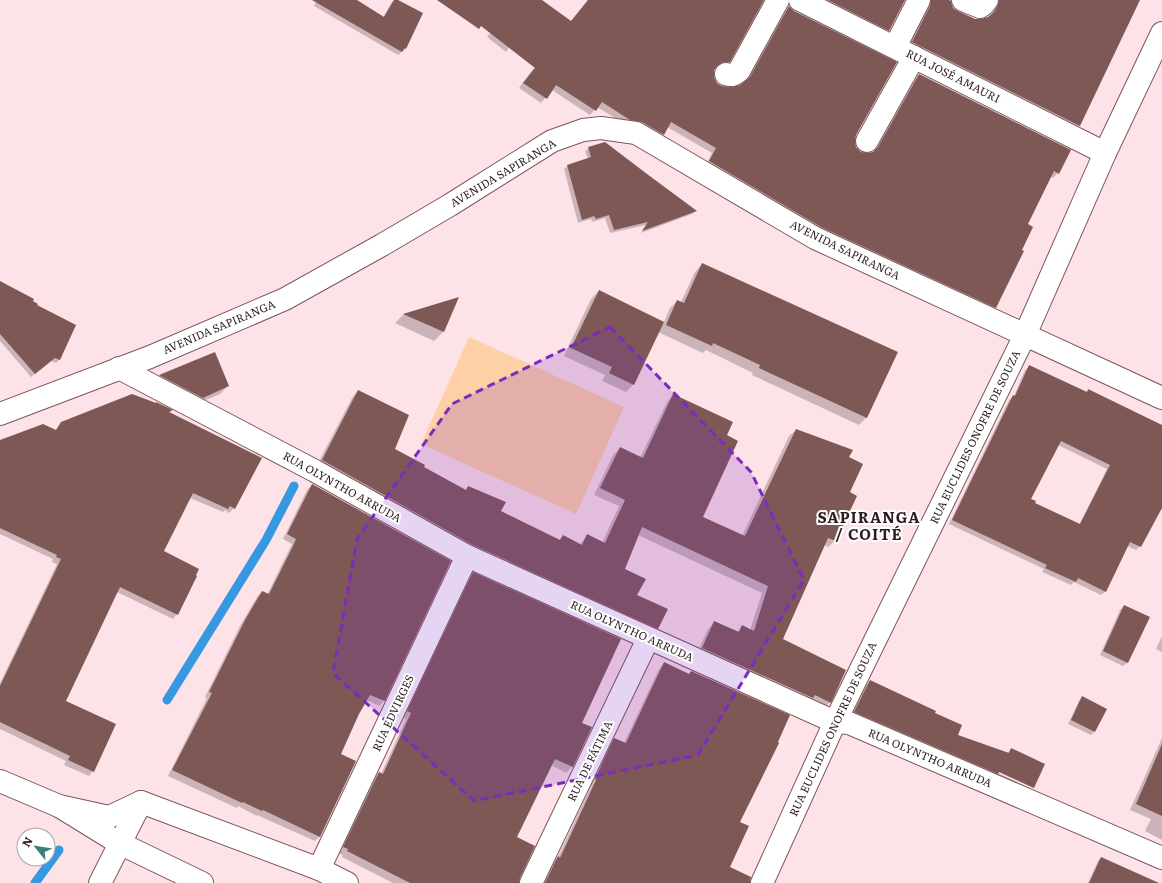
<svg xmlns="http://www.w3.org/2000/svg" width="1162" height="883" font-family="Literata,serif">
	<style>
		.garden { fill: #fed0a5 }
		.shadow { fill: #0003; fill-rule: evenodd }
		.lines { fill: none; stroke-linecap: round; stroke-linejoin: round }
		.stream { stroke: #3598e0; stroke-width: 9 }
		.building { fill: #7e5855; fill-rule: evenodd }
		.street-casing { stroke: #7c565e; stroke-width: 24 }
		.secondary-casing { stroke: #7c565e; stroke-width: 24 }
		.street { stroke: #fff; stroke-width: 22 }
		.secondary { stroke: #fff; stroke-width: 22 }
		.marked { fill: #7b2cbf; fill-opacity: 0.2; stroke: #7b2cbf; stroke-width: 3; stroke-dasharray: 8 5; stroke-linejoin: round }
		.labels { text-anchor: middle; stroke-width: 4; stroke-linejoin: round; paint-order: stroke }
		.street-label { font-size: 11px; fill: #2d1d20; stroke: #fff }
		.district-label { font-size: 15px; font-weight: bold; letter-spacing: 1px; fill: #2d1d20; stroke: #fff }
	</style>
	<rect width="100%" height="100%" fill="#fde2e7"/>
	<path class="garden" d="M469 337 624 407 576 514 421 444Z"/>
	<g class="shadow">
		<path d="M317 0H356L383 18 391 3 394 0H396L406 48 398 55 314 6Z"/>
		<path d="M516 0H540L506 52 487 37Z"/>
		<path d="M588 0H763L729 61 724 66H717L713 70V78L717 84 722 87 735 88 744 83 785 12 789 7 855 135 854 141 855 148 861 153 868 154 874 152 915 80 919 75 1058 173 1053 178 1050 176 1027 224 995 307 991 312 816 231 705 166 712 153 667 127 658 139 625 124 597 107 590 115 552 90 541 103 519 88 530 73Z"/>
		<path d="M814 0H904L888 30 884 35Z"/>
		<path d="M926 0H950L952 8 958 12 975 20H981L988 18 993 13 995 6 994 0H1139L1079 126 1074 130 908 47 926 11 927 5Z"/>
		<path d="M589 148 695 211 692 214 641 233 646 225 610 233 605 218 592 222 591 219 578 223 564 169 568 166 588 159 585 151Z"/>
		<path d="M702 264 867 417 859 425 752 375 753 373 706 350 703 353 658 332 634 384 626 392 602 381 605 375 564 356 591 299 599 291 664 322 670 308 677 301 681 302 695 272Z"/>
		<path d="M0 282 60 359 56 363 51 361 31 377 0 341Z"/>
		<path d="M457 298 443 332 434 341 395 323 403 315Z"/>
		<path d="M214 354 228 386 220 394 194 405 153 383 160 376Z"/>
		<path d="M1029 367 1086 393 1088 391 1162 430V502L1140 546 1136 550 1127 546 1105 592 1101 595 1074 582 1071 585 1042 572 1044 569 949 524 1009 400 1014 396 1025 370ZM1058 445 1107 469 1079 525 1033 504 1030 500Z"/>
		<path d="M358 391 394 450 423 467 465 491 468 488 500 512 558 541 563 536 580 544 587 536 602 543 619 506 594 495 613 455 620 448 640 458 667 402 673 395 726 436 702 517 742 536 789 436 796 430 848 458 849 493 856 496 835 541 828 547 824 545 782 640 830 702 823 709 696 655 708 629 714 623 737 632 742 626 750 630 762 593 638 535 624 569 636 595 658 628 651 635 466 551 316 467 352 398Z"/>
		<path d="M171 411 169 413 234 508 229 513 225 510 223 512 190 498 162 551 177 614 173 619 117 592 64 702 93 771 89 776 64 765 66 761 0 729V683L57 564 52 562 53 559 0 534V441L55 431 62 423Z"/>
		<path d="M312 485 449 562 384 701 379 706 366 700 358 714 340 755 320 836 315 841 257 815V816L238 806 237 808 168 776 207 698 205 697 240 626 257 597 262 592 267 595 288 552 292 544 283 539 307 490Z"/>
		<path d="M473 574 581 723 591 728 572 767 566 773 551 765 516 838 518 883H393L342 857 343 855 338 853 373 779 379 773 381 774 406 719 402 717 468 579Z"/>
		<path d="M1124 606 1149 617 1127 663 1123 666 1100 655 1120 610Z"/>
		<path d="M1162 636V652L1156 649Z"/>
		<path d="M664 664 739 823 721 883H543L552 863 558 857 591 786 590 785 609 745 615 739 624 743 659 669Z"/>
		<path d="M870 681 934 714 957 736 1007 753 1012 749 1044 764 1033 788 995 769 994 771 1032 789 1029 792 851 716 866 685Z"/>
		<path d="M1082 697 1094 732 1091 735 1068 724 1079 701Z"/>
		<path d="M1162 738V840L1145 831 1151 819 1130 810Z"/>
		<path d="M1101 858 1128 883H1088L1098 861Z"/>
	</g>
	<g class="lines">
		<g class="stream">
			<path d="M167 700 266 540 294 486"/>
			<path d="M35 883 59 850"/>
		</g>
	</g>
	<g class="building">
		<path d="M312 0H357L384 17 394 0H398L423 13 406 49 405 48 402 52Z"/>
		<path d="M437 0H542L571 21 588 0H764L730 62H723L718 65 714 70V77L717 83 722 86 731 87 740 85 750 77 789 6 794 11 897 62 856 135 855 141 856 147 861 152 868 153 873 152 878 147 919 74 1071 150 1059 174 1054 171 1028 224 1033 227 1022 250 1024 251 996 308 821 227 709 161 716 148 671 122 664 135 642 122 630 120 602 102 596 111 556 85 547 99 523 83 535 68 481 26 479 29Z"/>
		<path d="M828 0H905L889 31Z"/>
		<path d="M931 0H949L951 1 953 8 958 11 975 19H981L988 17 994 12 997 7 999 0H1140L1080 126 912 42 930 6Z"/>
		<path d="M605 142 647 174 697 211 642 231 648 222 614 230 609 215 596 219 594 216 582 220 567 165 591 157 588 147Z"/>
		<path d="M702 263 898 352 867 418 759 368 760 365 713 343 712 346 666 325 677 300 684 303Z"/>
		<path d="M0 281 34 299 33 301 38 304 37 305 76 325 60 360 55 358 35 374 0 334Z"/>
		<path d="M599 290 664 322 634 385 609 373 612 367 571 348Z"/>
		<path d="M459 297 444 332 403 314Z"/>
		<path d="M215 352 229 386 203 398 159 375Z"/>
		<path d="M1029 365 1087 392 1088 389 1162 425V508L1141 547 1130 542 1106 592 1078 578 1076 582 1045 568 1047 565 952 520 1013 395 1015 396ZM1061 441 1110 465 1080 524 1035 503 1036 501 1031 499Z"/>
		<path d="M358 390 409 415 395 449 425 465 424 467 466 490 468 486 506 502 501 511 560 540 563 535 582 545 587 534 605 543 625 500 600 488 620 447 643 458 673 394 733 422 727 435 738 441 703 517 745 536 796 429 853 450 849 457 863 464 850 492 857 496 836 541 828 538 783 639 846 670 831 703 815 695 813 698 702 648 714 621 739 632 742 625 754 631 768 586 642 527 625 569 646 579 637 595 668 609 658 629 473 545 322 460Z"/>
		<path d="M132 394 156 403V402L173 410 169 412 262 458 235 509 230 506 228 509 193 493 164 551 199 569 196 575 197 576 178 615 120 587 66 701 116 724 94 772 68 760 70 756 0 722V686L61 559 56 557 57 555 0 528V440L43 424 56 430 61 422Z"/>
		<path d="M312 484 451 561 385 701 370 695 359 714 341 754 356 761 320 837 263 810 262 811 243 802 242 803 172 770 212 693 209 692 245 620 262 591 269 594 293 546 296 539 287 534Z"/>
		<path d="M473 572 621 639 582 723 592 727 573 767 555 759 517 837 535 846 520 878 519 883H410L347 851 348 849 343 847 379 772 383 774 411 713 407 711Z"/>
		<path d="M1124 605 1150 617 1128 663 1103 651Z"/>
		<path d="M664 662 689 674 691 671 790 715 778 742 779 743 740 822 749 826 730 867 751 877 750 883H545L558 856 560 858 596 780 595 779 614 738 626 743Z"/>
		<path d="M870 680 936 711 935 713 962 725 958 735 1009 753 1011 748 1045 764 1034 788 999 772 998 774 854 712Z"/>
		<path d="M1082 696 1107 709 1095 732 1071 720Z"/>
		<path d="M1162 744V816L1136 804Z"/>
		<path d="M1101 857 1159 883H1089Z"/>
	</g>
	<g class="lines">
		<g class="street-casing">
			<g id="street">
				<path d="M800 0 1105 153"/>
				<path d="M963 0 980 7 984 4 987 0"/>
				<path d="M895 47 919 0"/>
				<path d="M726 74C732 76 734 75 739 71L778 0"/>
				<path d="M867 141 914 57"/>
				<path d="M119 368 315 471 467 556 835 722 849 723 1162 858"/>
				<path d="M0 414 150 357 285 299 382 245 450 205 552 141 583 130 601 128 636 133 815 238 1162 398"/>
				<path d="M319 869 467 556"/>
				<path d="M100 883 141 802"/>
				<path d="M531 883 648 639"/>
				<path d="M762 883 835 722 1025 335 1105 153 1162 33"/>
			</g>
		</g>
		<g class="secondary-casing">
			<g id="secondary">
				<path d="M0 781 59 806 119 843 202 883"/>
				<path d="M59 806 109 817 141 802 319 869 347 883"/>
			</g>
		</g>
		<use href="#street" class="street"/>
		<use href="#secondary" class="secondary"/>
	</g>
	<path class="marked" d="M610 327 751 472 804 580 698 755 474 801 333 673 357 539 452 404Z"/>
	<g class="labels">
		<g class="street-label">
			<text transform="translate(953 76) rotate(27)" y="4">RUA JOSÉ AMAURI</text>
			<text transform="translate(503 173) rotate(-31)" y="4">AVENIDA SAPIRANGA</text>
			<text transform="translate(845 250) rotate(26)" y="4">AVENIDA SAPIRANGA</text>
			<text transform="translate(219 327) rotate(-23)" y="4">AVENIDA SAPIRANGA</text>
			<text transform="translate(975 437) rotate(-64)" y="4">RUA EUCLIDES ONOFRE DE SOUZA</text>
			<text transform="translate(342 487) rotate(29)" y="4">RUA OLYNTHO ARRUDA</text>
			<text transform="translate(632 631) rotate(24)" y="4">RUA OLYNTHO ARRUDA</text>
			<text transform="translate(393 713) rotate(-65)" y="4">RUA EDVIRGES</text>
			<text transform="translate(833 729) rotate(-65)" y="4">RUA EUCLIDES ONOFRE DE SOUZA</text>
			<text transform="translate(930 758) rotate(23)" y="4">RUA OLYNTHO ARRUDA</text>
			<text transform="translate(590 761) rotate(-64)" y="4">RUA DE FÁTIMA</text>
		</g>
		<g class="district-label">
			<text x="869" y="523">SAPIRANGA<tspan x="869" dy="17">/ COITÉ</tspan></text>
		</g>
	</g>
	<g transform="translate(36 847) rotate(300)"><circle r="19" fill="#ffffff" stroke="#aba5a6"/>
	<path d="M0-3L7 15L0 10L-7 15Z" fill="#397f76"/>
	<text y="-6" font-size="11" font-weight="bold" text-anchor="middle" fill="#2d1d20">N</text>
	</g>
</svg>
